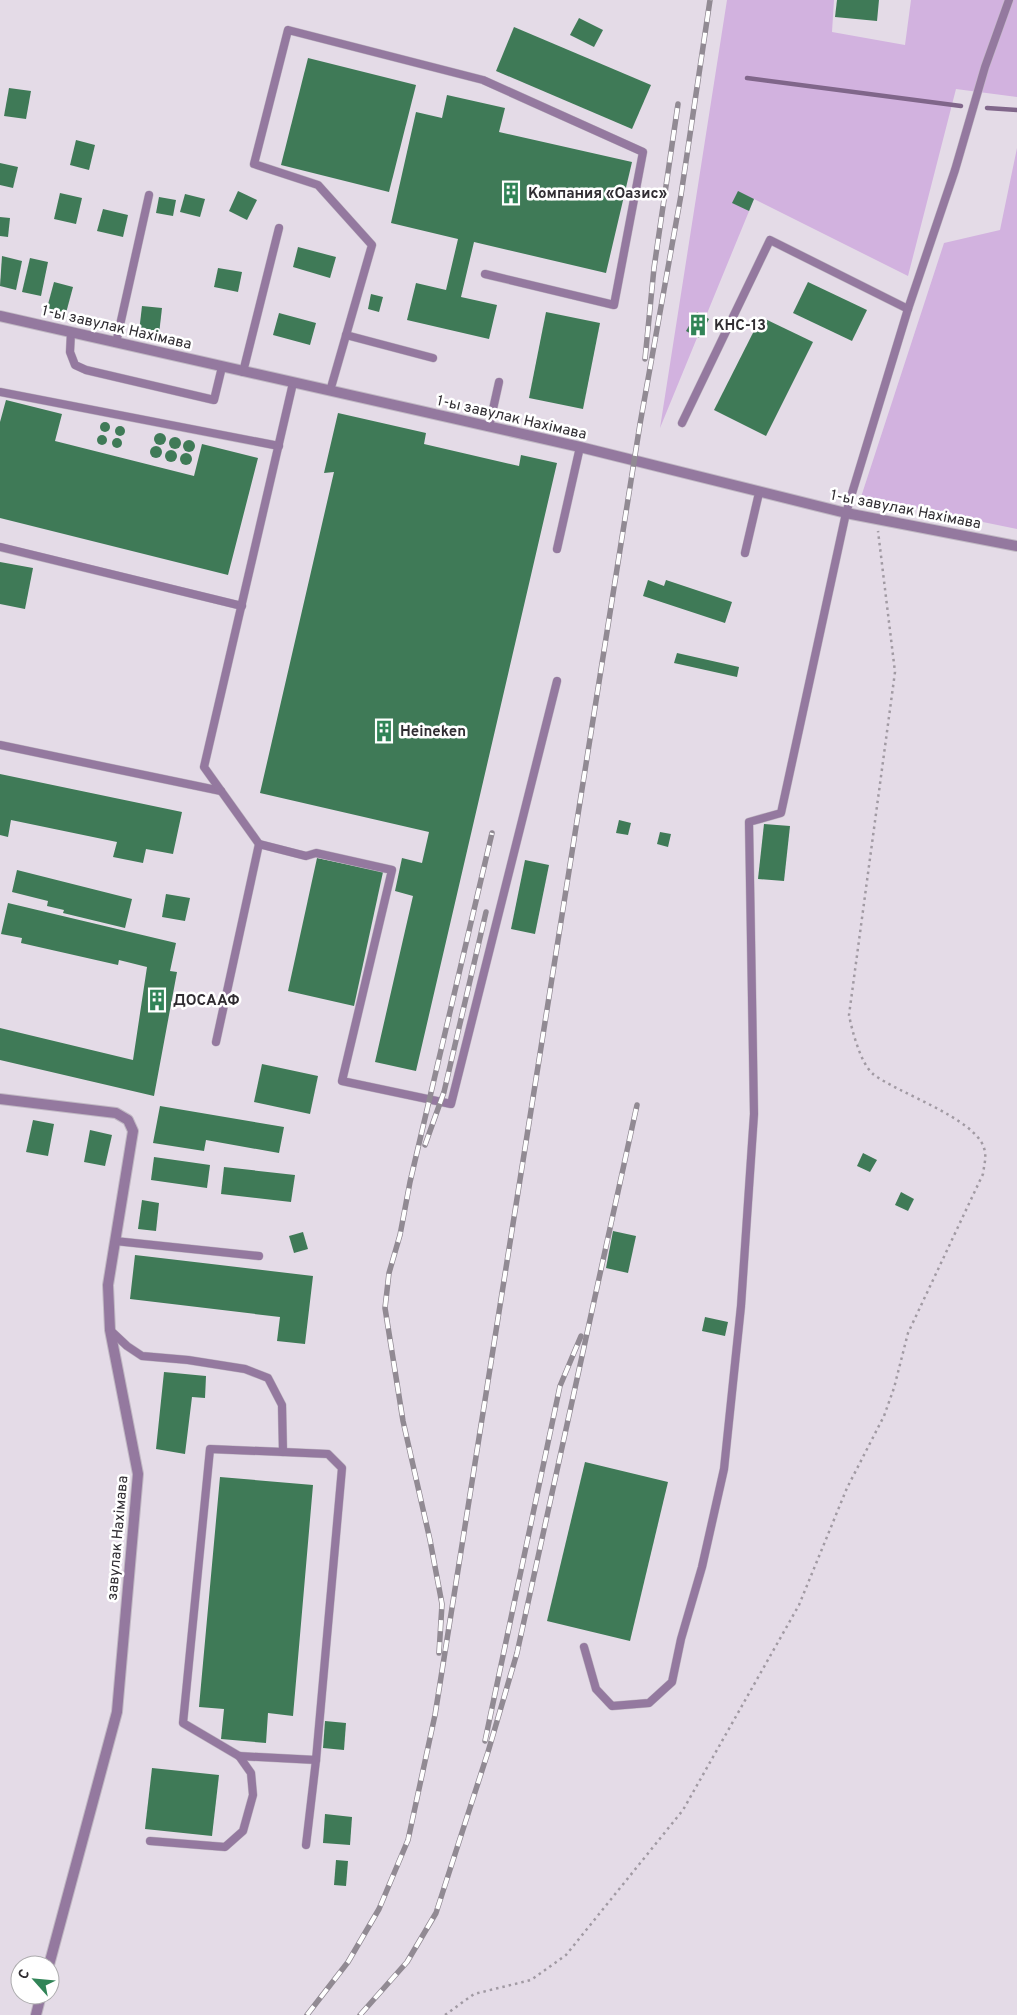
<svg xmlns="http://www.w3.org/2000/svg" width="1017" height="2015" font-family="Overpass,sans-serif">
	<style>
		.green { fill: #d2b2df }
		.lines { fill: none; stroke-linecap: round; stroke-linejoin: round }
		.stream { stroke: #80668a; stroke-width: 4.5 }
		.building { fill: #3f7a57 }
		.service-casing { stroke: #c0b8c3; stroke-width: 9 }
		.minor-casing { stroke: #c0b8c3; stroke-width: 12 }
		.tertiary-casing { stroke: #c0b8c3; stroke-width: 12 }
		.path { stroke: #a19aa3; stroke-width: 2.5; stroke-dasharray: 2.5 4; stroke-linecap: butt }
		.service { stroke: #94799f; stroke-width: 8 }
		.minor { stroke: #94799f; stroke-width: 10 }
		.tertiary { stroke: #94799f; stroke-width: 10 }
		.rail-casing { stroke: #918a93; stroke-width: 5.5 }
		.rail { stroke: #fff; stroke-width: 4; stroke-dasharray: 11; stroke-linecap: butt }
		.labels { text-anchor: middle; stroke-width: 5; stroke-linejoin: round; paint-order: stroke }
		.poi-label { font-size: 15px; font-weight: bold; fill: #302d32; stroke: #fff; text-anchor: start }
		.street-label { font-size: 15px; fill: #302d32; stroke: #fff }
	</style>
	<rect width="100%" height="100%" fill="#e4dbe7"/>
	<g class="green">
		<path d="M727 0H834L832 32 905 45 911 0H1017V97L956 89 908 276 754 199 660 428Z"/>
		<path d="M1017 148V529L861 497 944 243 1000 230Z"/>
	</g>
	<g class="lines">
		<g class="stream">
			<path d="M747 78 961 106"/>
			<path d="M987 108 1017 110"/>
		</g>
	</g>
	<g class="building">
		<path d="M837 0H879L877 21 835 17Z"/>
		<path d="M579 18 603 30 594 47 570 35Z"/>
		<path d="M514 27 651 85 632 129 496 71Z"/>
		<path d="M308 58 416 85 389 192 281 165Z"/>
		<path d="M9 88 31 91 26 119 4 116Z"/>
		<path d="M447 95 505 108 499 132 632 162 606 273 474 242 461 297 497 305 489 339 407 320 416 283 446 290 458 239 391 223 416 112 442 118Z"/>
		<path d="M76 140 95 145 89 170 70 165Z"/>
		<path d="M0 163 18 167 13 188 0 185Z"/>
		<path d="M238 191 257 200 247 220 229 211Z"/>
		<path d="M738 191 754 199 749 211 732 203Z"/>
		<path d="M60 193 82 198 76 224 54 219Z"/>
		<path d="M185 194 205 199 200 217 180 212Z"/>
		<path d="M159 197 176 200 173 216 156 213Z"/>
		<path d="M103 209 128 215 123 237 97 231Z"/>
		<path d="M0 217 10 218 8 237 0 236Z"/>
		<path d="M298 247 336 257 330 278 293 267Z"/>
		<path d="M2 256 22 261 16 290 0 286Z"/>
		<path d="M30 258 48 262 41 296 22 292Z"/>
		<path d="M218 268 242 272 238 292 214 287Z"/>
		<path d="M54 282 73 287 66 313 47 308Z"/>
		<path d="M808 282 867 310 852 341 793 313Z"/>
		<path d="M371 294 383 297 379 312 368 309Z"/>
		<path d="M142 306 162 308 159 334 139 332Z"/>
		<path d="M546 312 600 323 583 409 529 398Z"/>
		<path d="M697 312 709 319 699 338 686 331Z"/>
		<path d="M279 313 316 323 310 345 273 335Z"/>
		<path d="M761 317 813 342 766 436 714 410Z"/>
		<path d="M6 400 62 414 55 441 194 476 202 444 258 458 228 575 0 518V422Z"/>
		<path d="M338 413 426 433 424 444 519 466 521 455 557 463 416 1071 375 1062 413 896 395 891 402 858 422 863 429 832 260 793 334 472 324 473Z"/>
		<circle cx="105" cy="427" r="5"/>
		<circle cx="120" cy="431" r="5"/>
		<circle cx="160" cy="439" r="6"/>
		<circle cx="102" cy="440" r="5"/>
		<circle cx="175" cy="443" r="6"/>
		<circle cx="117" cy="443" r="5"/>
		<circle cx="189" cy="446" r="6"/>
		<circle cx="156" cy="452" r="6"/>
		<circle cx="171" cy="456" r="6"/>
		<circle cx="186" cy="459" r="6"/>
		<path d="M0 562 33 568 25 609 0 604Z"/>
		<path d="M648 580 664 586 666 580 732 602 725 623 643 596Z"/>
		<path d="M677 653 739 667 737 677 674 663Z"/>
		<path d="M0 774 182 812 173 854 146 849 143 863 113 857 117 842 11 820 8 837 0 835Z"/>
		<path d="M619 820 631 823 628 835 616 833Z"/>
		<path d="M764 824 790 826 784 881 758 879Z"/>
		<path d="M660 832 671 834 668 847 657 844Z"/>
		<path d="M317 858 383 872 354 1006 288 991Z"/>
		<path d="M525 860 549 865 535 934 511 929Z"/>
		<path d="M17 870 132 899 125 928 63 913 64 910 47 906 48 901 12 892Z"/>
		<path d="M166 894 190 898 185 921 162 917Z"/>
		<path d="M8 903 176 943 170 971 177 972 154 1096 0 1060V1028L133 1060 147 967 119 960 118 965 21 943 22 938 1 934Z"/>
		<path d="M262 1064 318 1076 310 1114 254 1102Z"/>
		<path d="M160 1106 284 1127 279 1153 206 1140 204 1151 153 1143Z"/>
		<path d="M33 1120 54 1124 48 1156 26 1152Z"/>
		<path d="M90 1130 112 1135 105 1166 84 1162Z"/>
		<path d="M863 1153 877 1160 870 1172 857 1166Z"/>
		<path d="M154 1157 210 1165 207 1188 151 1180Z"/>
		<path d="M224 1167 295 1175 291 1202 221 1194Z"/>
		<path d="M901 1192 914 1199 908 1211 895 1205Z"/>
		<path d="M142 1200 159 1203 156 1231 138 1229Z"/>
		<path d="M613 1231 636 1236 628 1273 606 1268Z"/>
		<path d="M303 1232 308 1249 294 1253 289 1236Z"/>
		<path d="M135 1255 313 1276 305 1344 277 1341 280 1317 130 1299Z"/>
		<path d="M705 1317 728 1322 725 1336 702 1331Z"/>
		<path d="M164 1372 206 1376 205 1398 192 1397 185 1454 156 1449Z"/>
		<path d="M585 1462 668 1482 630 1641 547 1621Z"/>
		<path d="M220 1477 313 1485 293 1716 268 1713 266 1743 221 1739 224 1709 199 1707Z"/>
		<path d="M325 1721 346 1723 344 1750 323 1748Z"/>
		<path d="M152 1768 219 1775 212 1836 145 1829Z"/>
		<path d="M325 1814 352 1817 350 1845 323 1843Z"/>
		<path d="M336 1860 348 1861 346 1886 334 1885Z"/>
	</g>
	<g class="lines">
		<g class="service-casing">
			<g id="service">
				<path d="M71 332 70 352 75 365 86 370 214 400 222 367"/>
				<path d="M346 335 433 358"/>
				<path d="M116 343 149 195"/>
				<path d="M243 372 279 228"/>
				<path d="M330 391 372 245 318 185 254 164 288 30 483 80 643 152 614 305 485 274"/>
				<path d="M0 392 279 446"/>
				<path d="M682 423 770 240 908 309"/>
				<path d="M489 427 499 382"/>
				<path d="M0 547 242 606"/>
				<path d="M557 549 580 447"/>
				<path d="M745 553 759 493"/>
				<path d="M0 745 221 791"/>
				<path d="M259 844 306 856 316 853 392 870 342 1081 451 1104 557 681"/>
				<path d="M216 1042 259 844 204 767 293 383"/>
				<path d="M115 1241 259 1256"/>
				<path d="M110 1330 127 1346 142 1356 188 1360 245 1369 268 1378 282 1405 283 1452 210 1449 183 1723 239 1756 251 1773 253 1795 243 1831 225 1847 150 1841"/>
				<path d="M584 1647 596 1689 612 1706 649 1703 672 1682 681 1639 702 1567 724 1469 741 1306 754 1114 749 822 781 813 846 513 908 309 955 170 985 67 1009 0"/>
				<path d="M239 1756 316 1760 342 1468 328 1454 283 1452"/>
				<path d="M306 1845 316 1760"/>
			</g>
		</g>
		<g class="minor-casing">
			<g id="minor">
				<path d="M0 1099 116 1113 128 1120 133 1131 108 1285 110 1330 138 1474 117 1712 49 1965"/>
				<path d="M36 2015 41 1995"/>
			</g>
		</g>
		<g class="tertiary-casing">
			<path id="tertiary" d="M0 316 580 447 846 513 1017 546"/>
		</g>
		<path class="path" d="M445 2015 474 1994 531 1980 566 1955 683 1810 799 1605 847 1488 884 1416 894 1388 908 1333 983 1174C984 1165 987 1157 984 1148 975 1118 897 1093 873 1074 861 1064 852 1031 849 1015L895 672 878 531"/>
		<use href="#service" class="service"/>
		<use href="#minor" class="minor"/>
		<use href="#tertiary" class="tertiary"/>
		<g class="rail-casing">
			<g id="rail">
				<path d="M645 359 654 268 678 104"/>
				<path d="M425 1145 444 1092 486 912"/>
				<path d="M439 1653 442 1604 430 1540 403 1421 385 1308 389 1273 400 1235 410 1182 492 833"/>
				<path d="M485 1741 560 1386 581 1336"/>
				<path d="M307 2015 348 1962 379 1909 408 1840 435 1715 640 424 681 195 710 0"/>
				<path d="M360 2015 407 1962 436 1913 488 1752 517 1653 637 1105"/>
			</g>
		</g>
		<use href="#rail" class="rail"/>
	</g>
	<defs>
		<g id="building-bare" transform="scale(1.725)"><path d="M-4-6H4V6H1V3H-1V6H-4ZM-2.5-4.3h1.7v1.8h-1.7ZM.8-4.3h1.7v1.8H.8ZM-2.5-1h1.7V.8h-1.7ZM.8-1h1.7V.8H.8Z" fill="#318457" stroke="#fff" stroke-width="2.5" paint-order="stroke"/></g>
	</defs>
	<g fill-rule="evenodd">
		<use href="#building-bare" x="511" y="193"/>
		<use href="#building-bare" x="698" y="325"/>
		<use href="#building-bare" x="384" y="731"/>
		<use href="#building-bare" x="157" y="1000"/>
	</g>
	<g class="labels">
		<g class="poi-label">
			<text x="528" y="198">Компания «Оазис»</text>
			<text x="714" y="330">КНС-13</text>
			<text x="400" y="736">Heineken</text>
			<text x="173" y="1005">ДОСААФ</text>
		</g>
		<g class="street-label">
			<text transform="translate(117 327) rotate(13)" y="5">1-ы завулак Нахімава</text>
			<text transform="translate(512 417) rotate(13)" y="5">1-ы завулак Нахімава</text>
			<text transform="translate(906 509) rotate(11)" y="5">1-ы завулак Нахімава</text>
			<text transform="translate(117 1538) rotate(-85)" y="5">завулак Нахімава</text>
		</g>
	</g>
	<g transform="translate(35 1980) rotate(297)"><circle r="24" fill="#ffffff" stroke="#acabad"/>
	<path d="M0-4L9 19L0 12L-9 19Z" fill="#318457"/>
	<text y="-8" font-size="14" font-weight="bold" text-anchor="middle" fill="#302d32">С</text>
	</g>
</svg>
